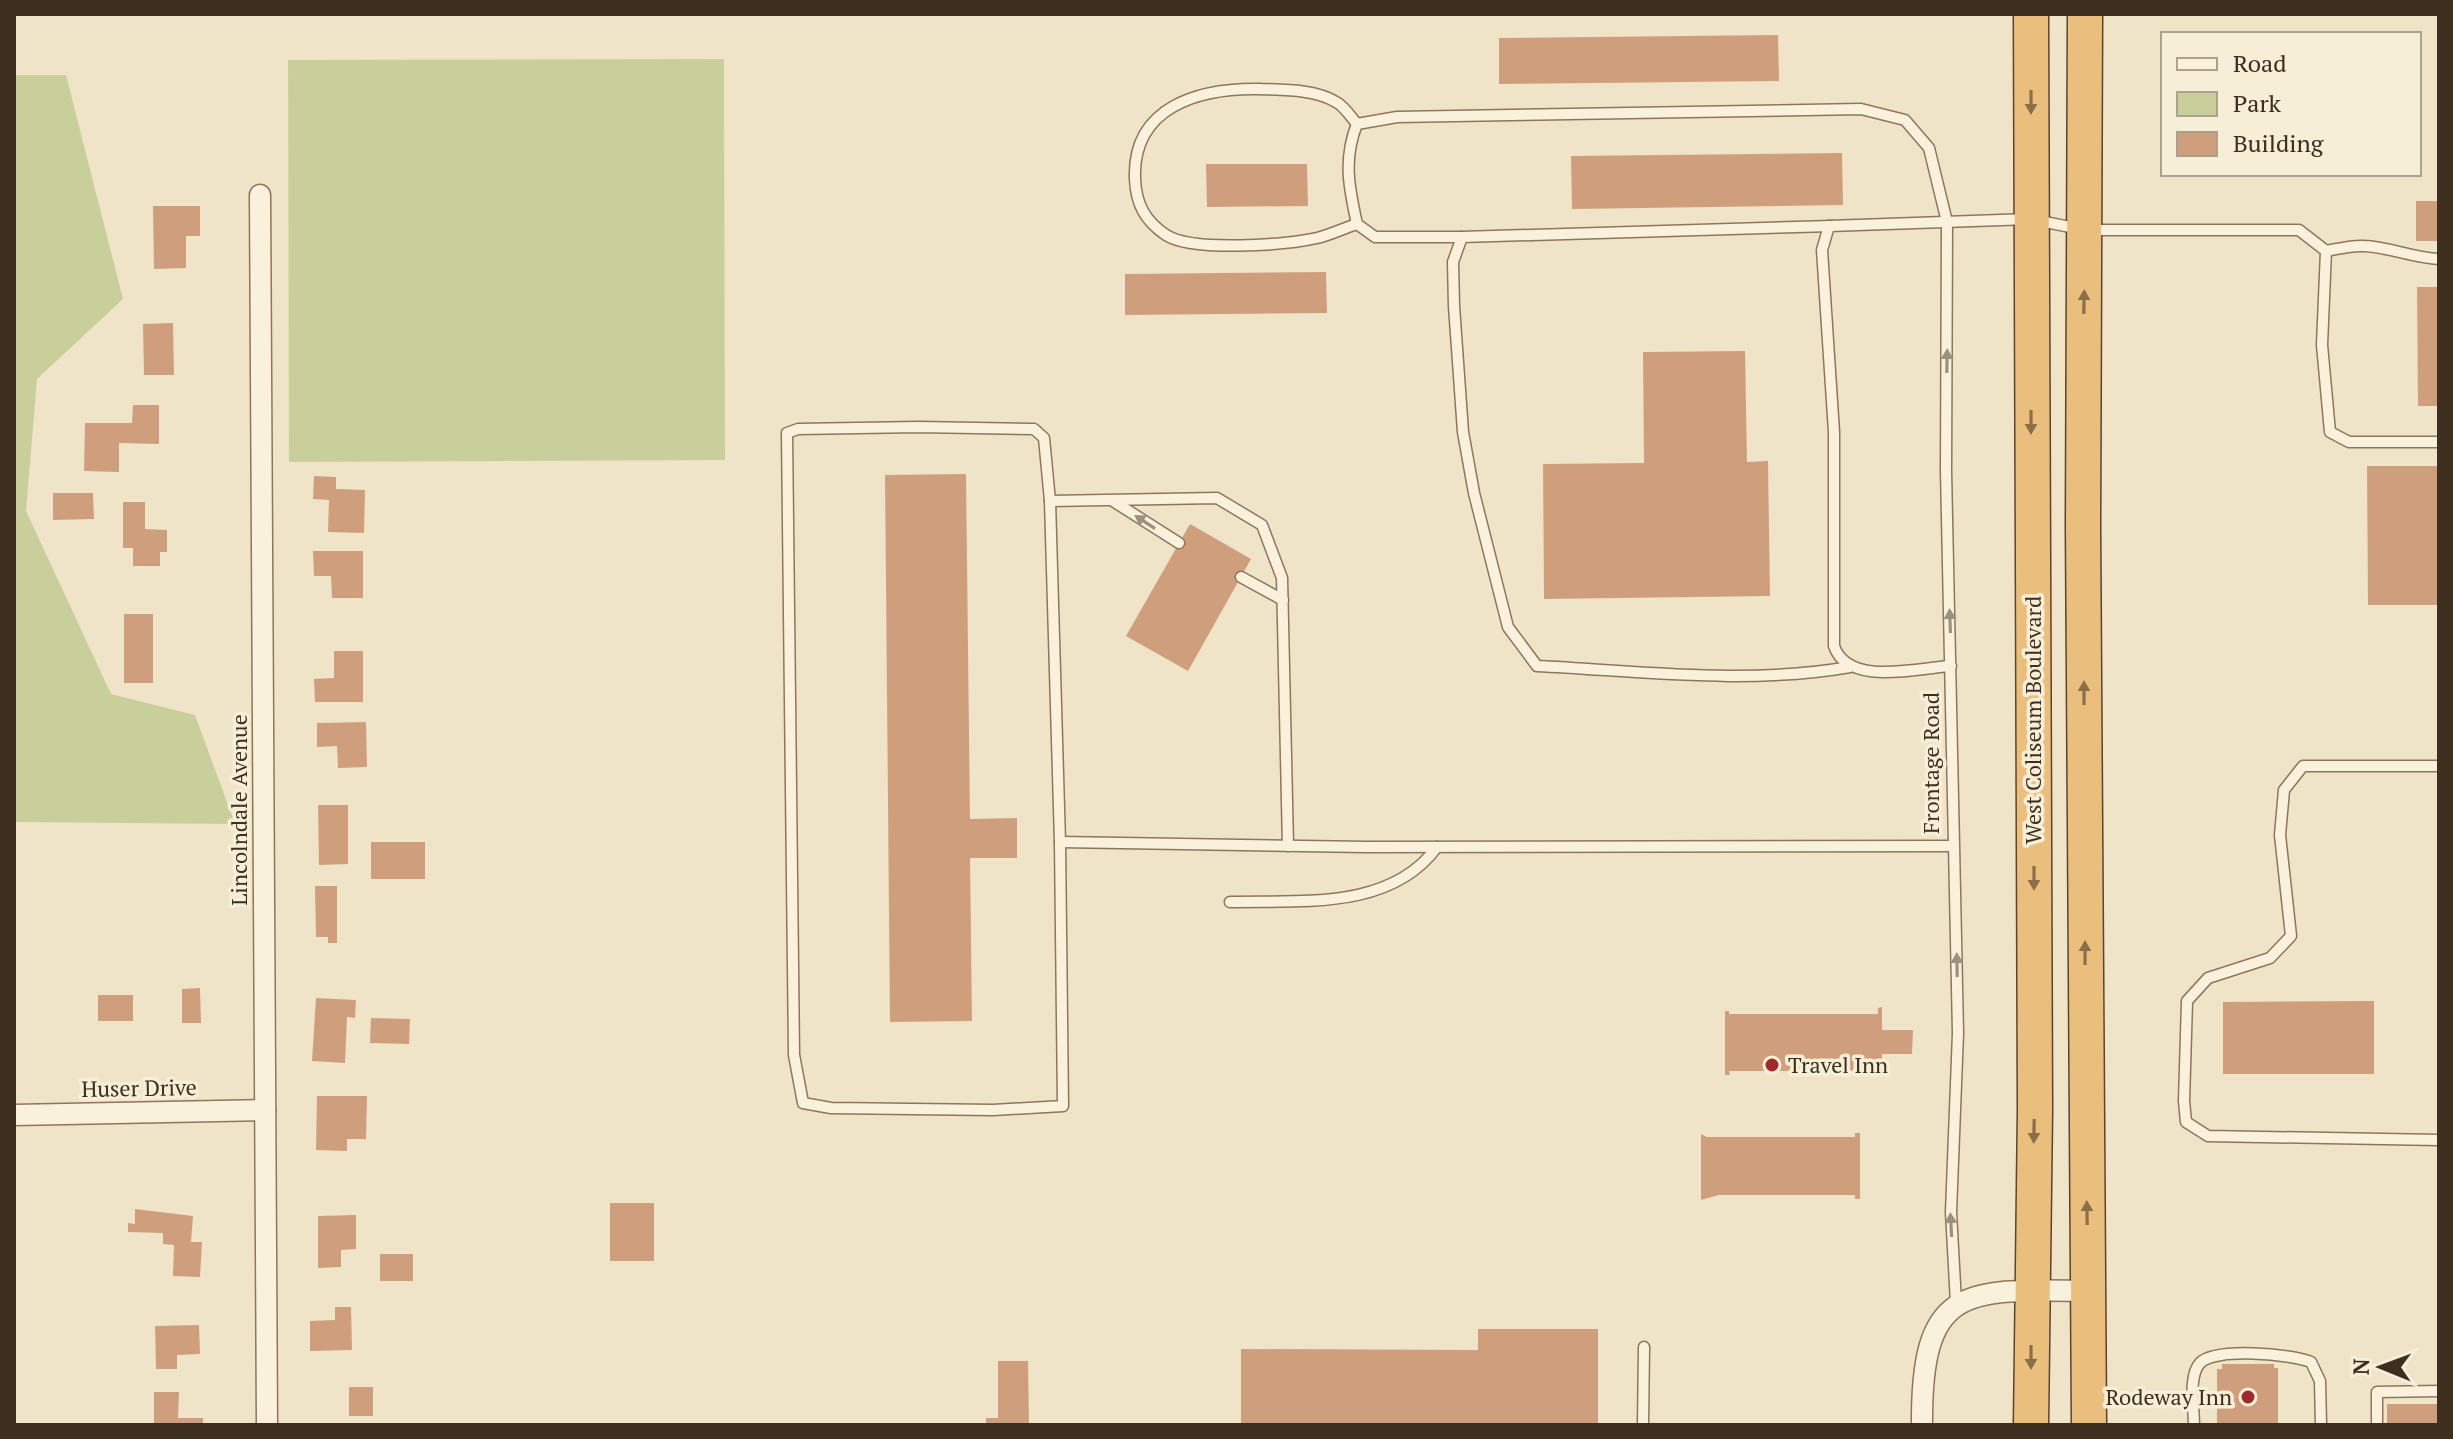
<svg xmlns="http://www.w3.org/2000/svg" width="2453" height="1439" font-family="'PT Serif',serif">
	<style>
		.green { fill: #c9cf9b }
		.building { fill: #cf9f7d }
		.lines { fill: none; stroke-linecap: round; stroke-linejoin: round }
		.service-casing { stroke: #8d765c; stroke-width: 13 }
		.minor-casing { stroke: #8d765c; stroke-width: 23 }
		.trunk-casing { stroke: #5b4430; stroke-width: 37 }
		.service { stroke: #faf1dc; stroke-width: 10 }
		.minor { stroke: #faf1dc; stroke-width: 20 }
		.trunk { stroke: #eabe7c; stroke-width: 34 }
		.oneway { fill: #8b6f49 }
		.oneway2 { fill: #9c907e }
		.poi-dot { fill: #9e2a2b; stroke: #f7eed8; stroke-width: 3 }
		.labels { text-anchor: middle; stroke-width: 7; stroke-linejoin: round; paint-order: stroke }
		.street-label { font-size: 22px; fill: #3d2e20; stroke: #f7eed8 }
		.poi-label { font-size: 22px; fill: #3d2e20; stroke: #f7eed8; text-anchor: start }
	</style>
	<rect width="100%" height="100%" fill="#f0e4c8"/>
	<g class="green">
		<path d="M724 59 725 460 289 462 288 60Z"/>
		<path d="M14 75H66L123 299 37 379 26 511 111 694 195 715 235 824 16 822Z"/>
	</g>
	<g class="building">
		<path d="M1778 35 1779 81 1499 84V38Z"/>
		<path d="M1842 153 1843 205 1572 209 1571 156Z"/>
		<path d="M1206 164H1307L1308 206 1207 207Z"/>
		<rect x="2416" y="201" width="23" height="40"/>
		<path d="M153 206H200V236H186V268L154 269Z"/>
		<path d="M1326 272 1327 313 1125 315V274Z"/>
		<path d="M2417 287H2439V406H2418Z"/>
		<path d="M173 323 174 375H144L143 324Z"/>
		<path d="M1745 351 1747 462 1768 461 1770 596 1544 599 1543 464 1644 463 1643 352Z"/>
		<path d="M133 405H159V444L119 443V472L84 471 85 423H132Z"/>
		<path d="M2367 466H2439V605H2368Z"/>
		<path d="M966 474 970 819 1017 818V858H970L972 1021 890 1022 885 475Z"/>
		<path d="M314 476 336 477V489L365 490 364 533 328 532 329 500 313 499Z"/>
		<path d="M53 493H93L94 519 53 520Z"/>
		<path d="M123 502H145V529L167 530V552H160V566H133V548H123Z"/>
		<path d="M1190 524 1251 559 1188 671 1126 636Z"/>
		<path d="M313 551H363V598H332L331 576H314Z"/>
		<rect x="124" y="614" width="29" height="69"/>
		<path d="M334 651H363V702H315L314 679 334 678Z"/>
		<path d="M366 722 367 767 338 768 337 746 317 747V723Z"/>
		<path d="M318 805H348V864L319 865Z"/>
		<rect x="371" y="842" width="54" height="37"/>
		<path d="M315 886H337V943H328V937H316Z"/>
		<path d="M200 988 201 1023H182V989Z"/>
		<rect x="98" y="995" width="35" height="26"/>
		<path d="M316 998 356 1000 355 1018 347 1017 345 1063 312 1061Z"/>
		<path d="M2374 1001V1074H2223V1002Z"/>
		<path d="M1882 1007V1030H1913L1912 1054H1882V1075H1877V1071H1729L1730 1075H1725V1011H1729V1014H1878V1008Z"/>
		<path d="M371 1018 410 1019 409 1044 370 1043Z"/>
		<path d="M317 1096H367L366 1139H347V1151L316 1150Z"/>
		<path d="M1855 1133H1860V1199H1855V1195H1719L1701 1200V1134L1707 1137H1855Z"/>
		<rect x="610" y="1203" width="44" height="58"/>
		<path d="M135 1209 193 1216 191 1242H202L200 1277 173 1276 174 1245 163 1244V1233L128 1232V1223L135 1224Z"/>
		<path d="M356 1215V1249L341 1250V1267L318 1268V1216Z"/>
		<rect x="380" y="1254" width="33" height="27"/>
		<path d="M335 1307H351L352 1350 310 1351V1321L335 1320Z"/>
		<path d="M199 1325 200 1354 177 1355V1369H156L155 1326Z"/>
		<path d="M1478 1329H1598V1425H1241V1349L1478 1350Z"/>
		<path d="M998 1361H1028L1029 1425H986V1418H998Z"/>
		<path d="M2222 1364H2274V1368H2278V1425H2217V1369H2222Z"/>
		<rect x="349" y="1387" width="24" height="29"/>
		<path d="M154 1392H179L178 1418H203V1425H154Z"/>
		<rect x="2387" y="1404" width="52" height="21"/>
	</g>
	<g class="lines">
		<g class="service-casing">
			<g id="service">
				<path d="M1357 224C1344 228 1330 235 1317 238 1286 245 1192 252 1166 235 1145 221 1136 204 1135 179 1132 107 1198 88 1259 89 1283 90 1315 89 1336 102 1344 106 1351 117 1357 124"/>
				<path d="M1832 226 1462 237 1453 262 1454 306 1463 432 1474 493 1508 627 1537 666C1641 671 1747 685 1850 667"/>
				<path d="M1462 237H1375L1357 224C1349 188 1343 159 1357 124L1397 117 1861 109 1905 120 1929 148 1947 222 1946 471 1958 1033 1951 1212 1956 1303"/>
				<path d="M2326 251C2338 249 2352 245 2364 246 2390 247 2413 258 2439 259"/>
				<path d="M918 427 1034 429 1044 438 1050 501 1060 842 1063 1106 993 1110 831 1108 803 1103 794 1055 787 433 798 429Z"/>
				<path d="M1050 501 1217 498 1262 525 1282 578 1288 846"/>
				<path d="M1113 501 1179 543"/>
				<path d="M1241 577 1283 600"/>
				<path d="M1951 666C1917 668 1848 687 1834 646V432L1822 250 1829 226 2030 219 2085 230H2299L2326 251 2322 345 2330 432 2349 442H2439"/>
				<path d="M2439 766H2303L2284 790 2280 835 2291 936 2270 958 2208 978 2187 1001 2184 1101 2186 1122 2208 1136 2439 1140"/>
				<path d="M1060 842 1366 847 1952 846"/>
				<path d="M1230 902C1300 900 1390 911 1437 847"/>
				<path d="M1643 1425 1644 1347"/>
				<path d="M2194 1425C2194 1408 2188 1376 2200 1363 2215 1347 2291 1354 2311 1362L2320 1381 2321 1425"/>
				<path d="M2377 1425V1392L2439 1391"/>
			</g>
		</g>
		<g class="minor-casing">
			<g id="minor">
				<path d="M260 195 267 1425"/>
				<path d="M14 1115 265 1110"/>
				<path d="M1922 1425C1921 1285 1964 1289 2088 1291"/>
			</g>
		</g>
		<g class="trunk-casing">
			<g id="trunk">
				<path d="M2085 14 2083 526 2089 1425"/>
				<path d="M2031 1425 2035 1110 2031 14"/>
			</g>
		</g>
		<use href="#service" class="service"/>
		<use href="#minor" class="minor"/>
		<use href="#trunk" class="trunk"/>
	</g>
	<defs><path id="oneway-solid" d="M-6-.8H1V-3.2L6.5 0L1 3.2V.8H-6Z" transform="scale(2)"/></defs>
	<g class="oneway">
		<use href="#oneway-solid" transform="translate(2031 102) rotate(90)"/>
		<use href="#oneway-solid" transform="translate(2084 302) rotate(-89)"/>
		<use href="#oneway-solid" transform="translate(2031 422) rotate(90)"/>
		<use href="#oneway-solid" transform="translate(2084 693) rotate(-90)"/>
		<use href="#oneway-solid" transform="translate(2034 878) rotate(90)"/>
		<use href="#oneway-solid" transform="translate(2085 953) rotate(-90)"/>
		<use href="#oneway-solid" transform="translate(2034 1131) rotate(91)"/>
		<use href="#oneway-solid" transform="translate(2087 1213) rotate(-91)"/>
		<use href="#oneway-solid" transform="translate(2031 1357) rotate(90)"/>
	</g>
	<g class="oneway2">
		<use href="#oneway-solid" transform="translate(1947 361) rotate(-89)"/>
		<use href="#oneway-solid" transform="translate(1145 522) rotate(-147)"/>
		<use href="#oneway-solid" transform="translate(1950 621) rotate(-92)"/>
		<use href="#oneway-solid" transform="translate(1957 965) rotate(-91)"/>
		<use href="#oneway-solid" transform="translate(1951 1225) rotate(-93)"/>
	</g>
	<g class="poi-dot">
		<circle cx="1772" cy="1065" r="8"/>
		<circle cx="2248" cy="1397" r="8"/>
	</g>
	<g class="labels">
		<g class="street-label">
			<text transform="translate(2033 720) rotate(-90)" y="8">West Coliseum Boulevard</text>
			<text transform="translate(1931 763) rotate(-90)" y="8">Frontage Road</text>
			<text transform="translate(239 810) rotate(-90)" y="8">Lincolndale Avenue</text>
			<text transform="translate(139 1088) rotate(-1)" y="8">Huser Drive</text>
		</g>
		<g class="poi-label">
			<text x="1788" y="1073">Travel Inn</text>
			<text x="2232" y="1405" text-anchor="end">Rodeway Inn</text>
		</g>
	</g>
	<rect width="2453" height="1439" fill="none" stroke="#3d2e20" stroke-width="32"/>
	<rect x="2161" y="32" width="260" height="144" fill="#f7eed8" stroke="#ada18e" stroke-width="2"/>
	<rect x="2177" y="58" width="40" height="12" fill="#faf1dc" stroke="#ada18e" stroke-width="2"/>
	<text x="2233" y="72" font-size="24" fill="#3d2e20">Road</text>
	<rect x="2177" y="92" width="40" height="24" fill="#c9cf9b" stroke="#ada18e" stroke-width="2"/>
	<text x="2233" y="112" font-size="24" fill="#3d2e20">Park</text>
	<rect x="2177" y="132" width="40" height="24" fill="#cf9f7d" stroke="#ada18e" stroke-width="2"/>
	<text x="2233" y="152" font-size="24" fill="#3d2e20">Building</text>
	<g transform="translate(2381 1367) rotate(271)" stroke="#f7eed8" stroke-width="6" paint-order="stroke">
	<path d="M0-6L14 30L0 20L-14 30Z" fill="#3d2e20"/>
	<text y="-12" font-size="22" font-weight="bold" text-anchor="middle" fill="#3d2e20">N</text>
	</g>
</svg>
